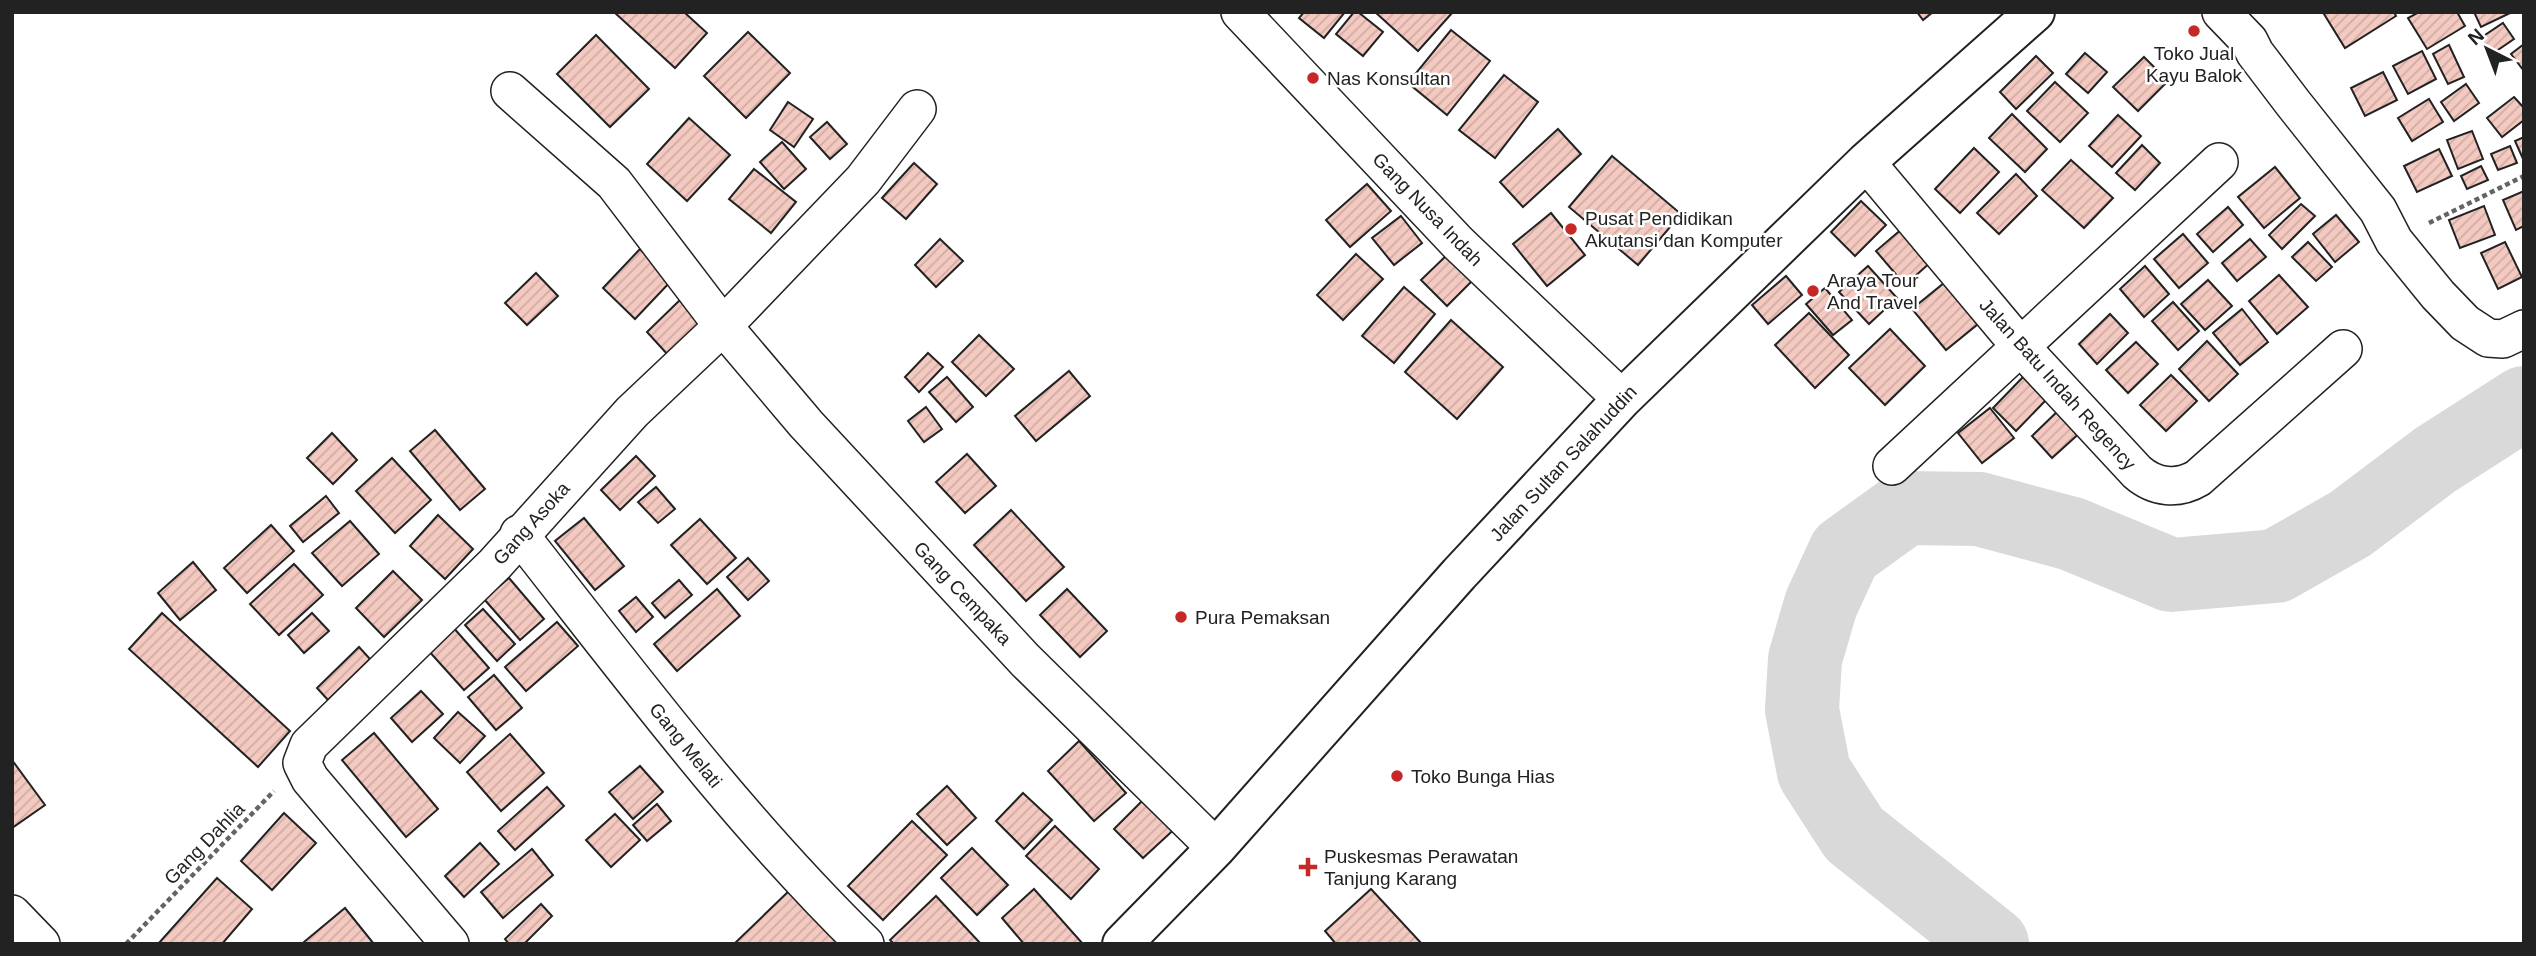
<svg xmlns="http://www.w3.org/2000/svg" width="2536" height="956" font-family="Arial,sans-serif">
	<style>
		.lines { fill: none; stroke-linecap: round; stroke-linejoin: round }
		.river { stroke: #d9d9d9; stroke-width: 74 }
		.building { fill: url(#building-hatch); stroke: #222; stroke-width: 2 }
		.minor-casing { stroke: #222; stroke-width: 40 }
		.secondary-casing { stroke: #222; stroke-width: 42 }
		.path { stroke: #646464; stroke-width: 4.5; stroke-dasharray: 5 3.5; stroke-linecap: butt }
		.minor { stroke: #fff; stroke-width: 37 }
		.secondary { stroke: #fff; stroke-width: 38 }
		.poi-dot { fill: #c62828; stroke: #fff; stroke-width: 2.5 }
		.labels { text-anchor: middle; stroke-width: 5; stroke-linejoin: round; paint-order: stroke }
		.poi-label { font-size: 19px; fill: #222; stroke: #fff; text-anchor: start }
		.street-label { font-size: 19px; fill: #222; stroke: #fff }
	</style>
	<defs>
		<pattern id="building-hatch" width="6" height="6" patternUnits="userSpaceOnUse" patternTransform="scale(1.75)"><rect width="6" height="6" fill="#f3c9c0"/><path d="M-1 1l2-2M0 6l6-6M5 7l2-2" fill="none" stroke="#d0aca5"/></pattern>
	</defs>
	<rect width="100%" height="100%" fill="#fff"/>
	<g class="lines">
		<path class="river" d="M1992 944 1854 834 1814 772 1802 710 1805 659 1821 604 1845 552 1906 508 1979 509 2072 534 2171 575 2276 566 2350 524 2435 460 2524 403"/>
	</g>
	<g class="building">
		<path d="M614 12H684L707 33 675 68Z"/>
		<path d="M1304 12H1345L1324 38 1299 18Z"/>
		<path d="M1354 12H1358L1383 32 1363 56 1336 34Z"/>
		<path d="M1375 12H1452V13L1418 51Z"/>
		<path d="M1917 12H1933L1923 20Z"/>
		<path d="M2327 12H2394L2396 16 2345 48 2324 14Z"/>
		<path d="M2419 12H2457L2465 26 2427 49 2408 18Z"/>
		<path d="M2474 12H2510V13L2481 27Z"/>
		<path d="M2503 23 2514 39 2489 56 2479 39Z"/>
		<path d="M1451 30 1490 61 1447 115 1408 83Z"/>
		<path d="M748 32 790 73 746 118 704 76Z"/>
		<path d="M596 35 649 89 610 127 557 74Z"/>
		<path d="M2524 44V71L2511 54Z"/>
		<path d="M2449 45 2464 77 2448 84 2433 54Z"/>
		<path d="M2422 51 2436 79 2408 94 2393 66Z"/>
		<path d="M2085 53 2107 72 2088 93 2066 74Z"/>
		<path d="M2036 56 2053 73 2016 109 2000 92Z"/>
		<path d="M2144 57 2168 81 2138 111 2113 87Z"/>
		<path d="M2383 72 2397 100 2365 116 2351 88Z"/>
		<path d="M1504 75 1538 102 1495 158 1459 130Z"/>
		<path d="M2055 82 2088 113 2060 142 2027 111Z"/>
		<path d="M2466 84 2479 103 2454 121 2441 102Z"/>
		<path d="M2514 97 2524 108V120L2502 137 2487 118Z"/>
		<path d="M2429 99 2443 122 2412 141 2398 118Z"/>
		<path d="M788 102 813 119 794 147 770 130Z"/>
		<path d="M2012 114 2047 149 2025 172 1989 138Z"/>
		<path d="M2118 115 2141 136 2112 167 2089 146Z"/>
		<path d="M689 118 730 155 687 201 647 164Z"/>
		<path d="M827 122 847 144 830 159 810 137Z"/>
		<path d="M1558 129 1581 154 1523 207 1500 182Z"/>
		<path d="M2472 131 2483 159 2458 169 2447 140Z"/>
		<path d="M2524 137V161L2515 141Z"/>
		<path d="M782 142 806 169 784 189 760 162Z"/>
		<path d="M2142 145 2160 163 2135 190 2116 173Z"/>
		<path d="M2510 146 2517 163 2498 170 2491 154Z"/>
		<path d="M1974 148 1999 172 1960 213 1935 189Z"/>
		<path d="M2439 149 2452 176 2417 192 2404 166Z"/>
		<path d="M1612 156 1681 214 1638 265 1569 207Z"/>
		<path d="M2071 160 2113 198 2084 228 2042 190Z"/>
		<path d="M914 163 937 184 906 219 882 198Z"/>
		<path d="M2481 166 2488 180 2467 189 2461 176Z"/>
		<path d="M2275 167 2300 198 2264 228 2238 197Z"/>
		<path d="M754 169 796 202 771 233 729 199Z"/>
		<path d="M2016 174 2037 196 1999 234 1977 213Z"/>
		<path d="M1367 184 1391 211 1350 247 1326 220Z"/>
		<path d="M2524 191V226L2516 230 2503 200Z"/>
		<path d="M1861 201 1886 225 1855 256 1831 232Z"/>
		<path d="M2301 204 2315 216 2282 249 2269 235Z"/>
		<path d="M2484 206 2495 235 2460 248 2449 220Z"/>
		<path d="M2228 207 2243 225 2213 252 2197 234Z"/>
		<path d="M1551 213 1585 255 1547 286 1513 244Z"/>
		<path d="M2336 215 2359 242 2335 262 2313 234Z"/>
		<path d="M1401 216 1422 243 1394 265 1372 238Z"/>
		<path d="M1903 228 1931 262 1905 285 1876 251Z"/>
		<path d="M2183 234 2208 263 2179 288 2154 259Z"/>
		<path d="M940 239 963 261 936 287 915 265Z"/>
		<path d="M2250 239 2266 257 2237 281 2222 263Z"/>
		<path d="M2308 242 2332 267 2316 281 2292 257Z"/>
		<path d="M2505 242 2522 277 2498 289 2481 253Z"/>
		<path d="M640 249 672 280 635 319 603 288Z"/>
		<path d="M1451 251 1476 277 1447 306 1421 280Z"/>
		<path d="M1356 254 1383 279 1343 320 1317 295Z"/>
		<path d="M1868 266 1897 298 1869 324 1839 292Z"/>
		<path d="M2145 266 2169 294 2144 317 2120 289Z"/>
		<path d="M536 273 558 296 527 325 505 303Z"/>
		<path d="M2279 275 2308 307 2277 334 2249 301Z"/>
		<path d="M1786 276 1802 295 1768 324 1752 305Z"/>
		<path d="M2208 280 2232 306 2205 330 2181 304Z"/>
		<path d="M1944 283 1978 324 1946 350 1912 309Z"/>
		<path d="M1404 287 1435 314 1394 363 1362 336Z"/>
		<path d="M1825 288 1852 320 1833 335 1806 304Z"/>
		<path d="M682 298 705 322 669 356 647 332Z"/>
		<path d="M2173 302 2199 331 2178 350 2152 321Z"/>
		<path d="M2242 309 2268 342 2240 365 2213 333Z"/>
		<path d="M1809 313 1849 355 1815 388 1775 345Z"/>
		<path d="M2110 314 2128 333 2097 364 2079 344Z"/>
		<path d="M1451 320 1503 367 1457 419 1405 372Z"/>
		<path d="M1890 329 1925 366 1885 405 1849 368Z"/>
		<path d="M979 335 1014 369 986 396 952 362Z"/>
		<path d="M2207 341 2238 374 2209 401 2179 369Z"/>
		<path d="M2136 342 2158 364 2128 393 2106 370Z"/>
		<path d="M928 353 943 367 919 392 905 377Z"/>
		<path d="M1069 371 1090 396 1036 441 1015 416Z"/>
		<path d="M2171 375 2197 401 2166 431 2140 405Z"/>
		<path d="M947 377 973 407 956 422 929 392Z"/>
		<path d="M2023 377 2046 400 2016 431 1993 408Z"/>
		<path d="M926 407 942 429 924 442 908 421Z"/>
		<path d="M2062 407 2083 430 2052 458 2032 436Z"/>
		<path d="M1990 408 2014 438 1982 463 1958 433Z"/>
		<path d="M435 430 485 489 460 510 410 451Z"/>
		<path d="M332 433 357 460 333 484 307 458Z"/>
		<path d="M967 454 996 486 965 513 936 482Z"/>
		<path d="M636 456 655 476 620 510 601 490Z"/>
		<path d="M392 458 431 500 395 533 356 491Z"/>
		<path d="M656 487 675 509 658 523 638 502Z"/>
		<path d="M326 496 339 513 303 542 290 526Z"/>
		<path d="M1011 510 1064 567 1026 601 974 545Z"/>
		<path d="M438 515 473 549 445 579 410 546Z"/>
		<path d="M584 518 624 566 595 590 555 541Z"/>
		<path d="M700 519 736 558 707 584 671 545Z"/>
		<path d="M350 521 379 554 342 586 312 553Z"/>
		<path d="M271 525 294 551 247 593 224 568Z"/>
		<path d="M748 558 769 581 748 600 727 577Z"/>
		<path d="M193 562 216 590 180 620 158 593Z"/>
		<path d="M294 564 323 595 279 635 250 604Z"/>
		<path d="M393 571 422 600 384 637 356 608Z"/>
		<path d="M509 578 544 619 520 640 484 599Z"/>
		<path d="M679 580 692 595 665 618 652 603Z"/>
		<path d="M717 589 740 616 677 671 654 644Z"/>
		<path d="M1067 589 1107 631 1080 657 1040 615Z"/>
		<path d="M636 597 653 617 636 632 619 611Z"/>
		<path d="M483 609 515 644 497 661 465 625Z"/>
		<path d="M162 613 290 731 258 767 129 649Z"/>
		<path d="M312 613 329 631 304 653 288 635Z"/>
		<path d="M557 622 578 646 526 691 505 667Z"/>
		<path d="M452 626 489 668 464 690 427 649Z"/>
		<path d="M359 647 370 659 328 700 317 688Z"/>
		<path d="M494 675 522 708 496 730 468 697Z"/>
		<path d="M421 691 443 714 412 742 391 718Z"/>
		<path d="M458 712 485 736 460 763 434 738Z"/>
		<path d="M374 733 438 809 406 837 342 760Z"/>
		<path d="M510 734 544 773 501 811 467 772Z"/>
		<path d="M1079 741 1126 793 1094 821 1048 771Z"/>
		<path d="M12 760 45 805 12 828Z"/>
		<path d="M640 766 663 792 633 819 609 792Z"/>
		<path d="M947 786 976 818 947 845 917 814Z"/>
		<path d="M547 787 564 806 515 850 498 831Z"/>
		<path d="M1023 793 1052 820 1024 849 996 821Z"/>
		<path d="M1150 793 1180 824 1143 858 1114 829Z"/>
		<path d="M657 804 671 821 647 841 633 825Z"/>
		<path d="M284 813 316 843 272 890 241 861Z"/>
		<path d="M615 814 640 840 611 867 586 840Z"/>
		<path d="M912 821 947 855 883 920 848 886Z"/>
		<path d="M1055 826 1099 869 1071 899 1026 856Z"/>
		<path d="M480 843 499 864 464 897 445 876Z"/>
		<path d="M972 848 1008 885 977 915 941 878Z"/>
		<path d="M532 849 553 875 503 918 481 892Z"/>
		<path d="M217 878 252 909 222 944H158Z"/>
		<path d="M792 888 845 944H734Z"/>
		<path d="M1034 889 1083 944H1024L1002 918Z"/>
		<path d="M1371 889 1422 944H1336L1325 931Z"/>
		<path d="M936 896 981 944H894L890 940Z"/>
		<path d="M541 904 552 916 524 944H509L505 939Z"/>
		<path d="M345 908 374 944H305L304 942Z"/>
	</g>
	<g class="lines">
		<g class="minor-casing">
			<g id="minor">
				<path d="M1240 12 1458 243 1622 399"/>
				<path d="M2221 12 2249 41 2255 53 2293 103 2378 210 2394 241 2438 295 2465 323 2488 338 2503 339 2524 329"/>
				<path d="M510 91 614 183 723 326 806 424 1025 660 1216 848"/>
				<path d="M1866 162 2020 346 2137 472C2155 488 2178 490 2198 478L2343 349"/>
				<path d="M1892 466 2219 162"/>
				<path d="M519 534C630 675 737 819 865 944"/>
				<path d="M12 914 41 944"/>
				<path d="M450 944 310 779 302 763 309 745 495 564 632 412 723 326 863 180 917 109"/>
			</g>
		</g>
		<g class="secondary-casing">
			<path id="secondary" d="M1122 944 1216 848 1459 574 1622 399 1866 162 2035 12"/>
		</g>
		<g class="path">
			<path d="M2429 223 2524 176"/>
			<path d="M126 944 274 791"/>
		</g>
		<use href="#minor" class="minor"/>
		<use href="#secondary" class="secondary"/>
	</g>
	<g class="poi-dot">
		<circle cx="2194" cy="31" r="7"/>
		<circle cx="1313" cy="78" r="7"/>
		<circle cx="1571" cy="229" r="7"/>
		<circle cx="1813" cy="291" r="7"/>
		<circle cx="1181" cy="617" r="7"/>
		<circle cx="1397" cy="776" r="7"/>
		<path d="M1304.5 856.5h7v7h7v7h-7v7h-7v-7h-7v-7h7z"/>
	</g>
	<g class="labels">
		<g class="poi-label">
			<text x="2194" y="60" text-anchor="middle">Toko Jual<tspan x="2194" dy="22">Kayu Balok</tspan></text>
			<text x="1327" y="85">Nas Konsultan</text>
			<text x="1585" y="225">Pusat Pendidikan<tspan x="1585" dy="22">Akutansi dan Komputer</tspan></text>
			<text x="1827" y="287">Araya Tour<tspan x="1827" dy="22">And Travel</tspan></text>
			<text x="1195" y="624">Pura Pemaksan</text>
			<text x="1411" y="783">Toko Bunga Hias</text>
			<text x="1324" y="863">Puskesmas Perawatan<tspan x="1324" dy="22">Tanjung Karang</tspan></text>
		</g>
		<g class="street-label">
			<text transform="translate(1428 209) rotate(46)" y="7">Gang Nusa Indah</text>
			<text transform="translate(2058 384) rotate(48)" y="7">Jalan Batu Indah Regency</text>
			<text transform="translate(1563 463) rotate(-47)" y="7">Jalan Sultan Salahuddin</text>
			<text transform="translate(531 523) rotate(-48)" y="7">Gang Asoka</text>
			<text transform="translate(963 593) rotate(47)" y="7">Gang Cempaka</text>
			<text transform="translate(686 745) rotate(51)" y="7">Gang Melati</text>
			<text transform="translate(204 843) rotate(-46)" y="7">Gang Dahlia</text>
		</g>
	</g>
	<rect width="2536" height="956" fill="none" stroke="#222222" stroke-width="28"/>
	<g transform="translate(2487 49) rotate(318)" stroke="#ffffff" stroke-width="5" paint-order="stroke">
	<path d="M0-5L12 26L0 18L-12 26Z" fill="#222222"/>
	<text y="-10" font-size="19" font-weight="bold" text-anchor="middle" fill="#222222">N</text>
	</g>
</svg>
